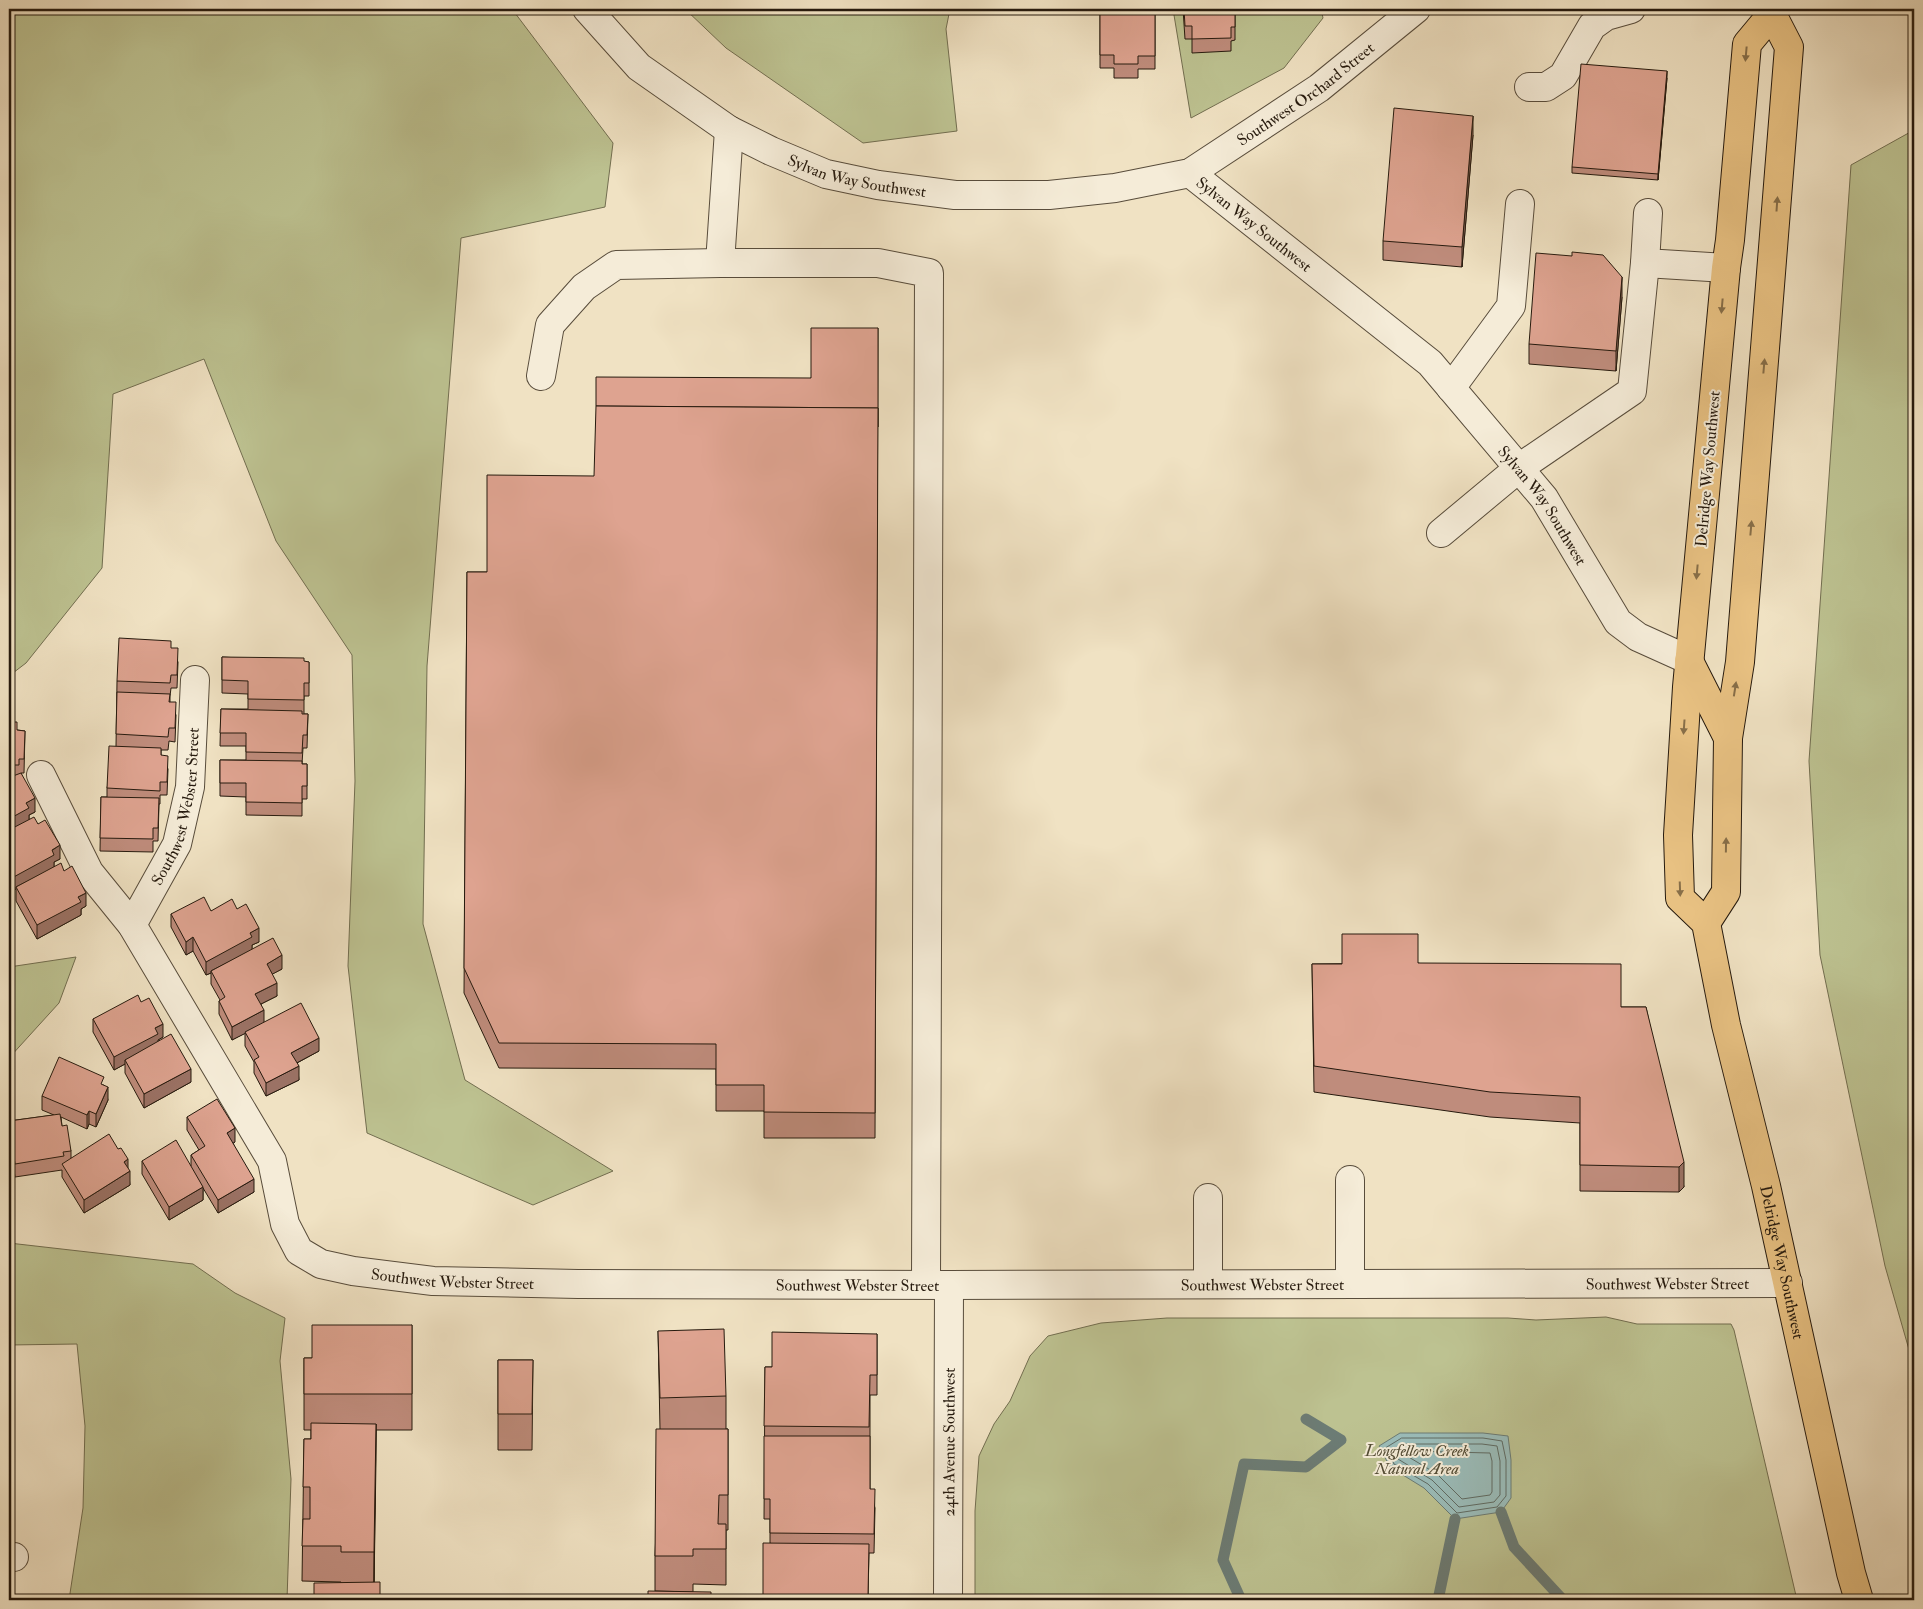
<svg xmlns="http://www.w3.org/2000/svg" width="1923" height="1609" font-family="'IM FELL Double Pica',serif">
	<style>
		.green { fill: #bdc291; stroke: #726e50 }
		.water { fill: #9bbdba; stroke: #6c7c75 }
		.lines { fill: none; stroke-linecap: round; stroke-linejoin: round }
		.shore { stroke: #606c64; stroke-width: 1 }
		.stream { stroke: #6c7c75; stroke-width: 11 }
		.minor-casing { stroke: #584c3b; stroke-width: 30 }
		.major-casing { stroke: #261a0e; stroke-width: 30 }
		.minor { stroke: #f5ecd8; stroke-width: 28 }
		.major { stroke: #e8c182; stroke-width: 28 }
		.wall { fill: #bf8c7c; stroke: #261a0e }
		.shaded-wall { fill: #9b7265; stroke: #261a0e }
		.building { fill: #dea390; stroke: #261a0e }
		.oneway { fill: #876e48 }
		.labels { text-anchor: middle; stroke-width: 4; stroke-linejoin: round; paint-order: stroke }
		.street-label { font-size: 16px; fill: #261a0e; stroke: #f5ecd8 }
		.park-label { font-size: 16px; font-style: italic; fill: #534c35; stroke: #f5ecd8 }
	</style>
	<rect width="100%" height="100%" fill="#f0e2c3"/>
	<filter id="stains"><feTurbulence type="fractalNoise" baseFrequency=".004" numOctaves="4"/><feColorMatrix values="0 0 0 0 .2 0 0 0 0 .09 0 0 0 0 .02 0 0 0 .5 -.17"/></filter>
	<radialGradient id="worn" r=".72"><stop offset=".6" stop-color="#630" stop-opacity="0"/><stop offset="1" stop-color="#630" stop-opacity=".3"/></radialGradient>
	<g class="green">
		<path d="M9 9H512L613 143 605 207 461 238 427 666 423 924 465 1080 613 1171 533 1205 367 1133 348 966 355 781 352 655 276 541 204 359 113 394 102 568 26 663 9 676Z"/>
		<path d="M685 9H950L946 29 957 131 863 143 726 48Z"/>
		<path d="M1173 9H1321L1323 18 1284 68 1191 118Z"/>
		<path d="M1914 130V1367L1885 1266 1820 955 1809 761 1851 165Z"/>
		<path d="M76 957 59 1003 9 1058V967Z"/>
		<path d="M9 1243 193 1264 235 1293 285 1318 280 1361 291 1479 287 1600H69L83 1508 85 1426 77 1344 9 1345Z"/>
		<path d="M1606 1317 1637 1324H1731L1734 1330 1797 1600H975V1511L979 1456 994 1424 1010 1401 1030 1356 1048 1336 1101 1323 1167 1318H1508L1536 1320Z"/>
	</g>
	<path class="water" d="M1400 1433H1483L1508 1436 1511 1460V1498L1501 1512 1455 1519 1424 1488 1390 1467 1379 1446Z"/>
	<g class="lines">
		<g class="shore">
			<path d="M1402 1438H1483L1502 1441 1506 1460V1496L1497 1507 1457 1513 1428 1484 1394 1464 1386 1448Z"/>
			<path d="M1404 1444H1482L1497 1446 1500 1461V1495L1494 1502 1459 1507 1432 1480 1398 1459 1394 1450Z"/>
			<path d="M1409 1451 1490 1453 1492 1461V1492L1490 1495 1462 1499 1437 1474 1407 1456 1406 1453Z"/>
		</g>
		<g class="stream">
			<path d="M1501 1512 1514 1547 1563 1600"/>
			<path d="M1241 1600 1223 1560 1244 1464 1306 1467 1341 1440 1306 1419"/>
			<path d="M1438 1600 1455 1519"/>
		</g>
		<g class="minor-casing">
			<g id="minor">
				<path id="s1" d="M587 9 639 67 729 130 771 151 826 174 878 185 955 195H1049L1115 188 1190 173 1319 88 1416 9"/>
				<path d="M1529 87H1546L1563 76 1592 26 1606 16 1631 9"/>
				<path d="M729 130 720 263H878L929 273 926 1284"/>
				<path id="s2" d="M1190 173 1430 363 1544 498 1618 622 1638 637 1689 660"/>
				<path d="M1648 213 1645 263 1726 268"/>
				<path d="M541 376 550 325 584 287 616 265 720 263"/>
				<path d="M1451 388 1511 306 1520 204"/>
				<path d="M1441 533 1519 468 1632 391 1645 263"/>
				<path id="s3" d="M41 775 89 872 132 925 272 1161 285 1224 299 1251 321 1264 353 1271 433 1281 578 1284 949 1285 1788 1283"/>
				<path id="s4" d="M132 925 177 844 190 787 195 680"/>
				<path d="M1350 1180V1283"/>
				<path d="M1208 1198V1284"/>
				<path d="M9 1557H14"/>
				<path id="s5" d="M948 1600 949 1285"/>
			</g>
		</g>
		<g class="major-casing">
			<g id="major">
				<path id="s6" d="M1772 14 1747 44 1730 240 1726 268 1687 687 1678 835 1680 898 1706 923 1726 1025 1766 1186 1851 1573 1859 1600"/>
				<path d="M1689 661 1728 738"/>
				<path d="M1706 923 1726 892 1728 738 1740 662 1789 47 1772 14 1773 9"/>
			</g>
		</g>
		<use href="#minor" class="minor"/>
		<use href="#major" class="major"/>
	</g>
	<g class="wall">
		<path d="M1100 9 1123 11H1143L1155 9V69H1138V78H1114V68H1100Z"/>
		<path d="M1183 9H1237H1235V40L1231 41V51L1192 53V39H1185Z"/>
		<path d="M1667 78 1658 180 1572 173V167Z"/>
		<path d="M1473 135 1462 267 1383 260V241Z"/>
		<path d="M1622 297 1616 371 1529 364V344Z"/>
		<path d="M878 328 875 1138H764V1111H716V1069L499 1068 464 993 467 572H487L594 476 811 378Z"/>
		<path d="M171 648 178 662 177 688H171L170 696V702L176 715 175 742 169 741 168 750H161V755L168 769 167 795H160V804H159L158 841H153V852L100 851 101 797H107V788L116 746 117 681Z"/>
		<path d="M222 657 309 662V696H304V714H308L307 748H303L302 764H307V799H302V816L246 815V797L220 796V760H246V746H220L221 709H248V694L222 693Z"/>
		<path d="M9 722 17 730 25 731 24 773H21L35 812 29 815V819L38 824 60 859 54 862V867L64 871 86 906 81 909V915L37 939 16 901V889L10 892 9 889Z"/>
		<path d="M237 909 259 942 252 945V949L282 969 272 974 277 996 261 1004 264 1023 319 1051 297 1063 299 1080 266 1096 254 1073V1062L245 1046V1033L232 1040 219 1014V1001L220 1000 211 984V973L206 975 193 951 186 955 171 927V914Z"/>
		<path d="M1418 963 1621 1007H1646L1684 1187 1679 1192 1580 1191V1123L1490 1117 1314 1092 1312 964Z"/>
		<path d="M141 1002 163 1037 158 1040V1042L191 1082 144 1108 125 1073V1064L114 1070 93 1032V1019Z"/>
		<path d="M104 1085 108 1100 96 1127 89 1124 87 1129 61 1117 62 1126 71 1151V1158L128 1169 130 1185 84 1213 62 1177V1170L15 1177 9 1135V1121L54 1115 42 1110V1096Z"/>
		<path d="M187 1117 235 1142 233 1143 254 1192 218 1213 203 1188V1200L169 1220 142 1174V1161L191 1166V1155L199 1150 187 1130Z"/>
		<path d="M412 1325V1430H376L374 1582 314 1600 341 1583V1582L302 1581 304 1439H311V1430H304V1358H312Z"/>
		<path d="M658 1331 726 1396V1429H728V1530H726V1585L693 1584V1592L655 1591V1556L660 1429Z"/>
		<path d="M877 1334V1395H870V1489L875 1508 874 1553H869L868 1596 874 1600 770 1543V1519H764L765 1367H772Z"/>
		<path d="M498 1360H533L532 1450H498Z"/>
	</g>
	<g class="shaded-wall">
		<path d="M1667 71V78L1658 180V174Z"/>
		<path d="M1473 116V135L1462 267V247Z"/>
		<path d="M1622 277V297L1616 371V351Z"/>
		<path d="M35 798V812L29 815V821L9 832V819L26 803Z"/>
		<path d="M60 845V859L54 862V868L16 887V889L10 892V879Z"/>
		<path d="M86 893V906L81 909V915L37 939V925L78 897Z"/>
		<path d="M259 928V942L252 945V950L211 971V973L206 975V962L250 933Z"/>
		<path d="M193 937V951L186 955V942Z"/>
		<path d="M282 955V969L267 977V964Z"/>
		<path d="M277 983V996L255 1007V994Z"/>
		<path d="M264 1010V1024L232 1040V1027Z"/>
		<path d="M163 1024V1037L158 1040V1047L125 1060V1064L114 1070V1057L155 1028Z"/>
		<path d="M319 1038V1051L291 1066V1053Z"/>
		<path d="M299 1066V1080L266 1096V1083Z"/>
		<path d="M191 1069V1082L144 1108V1094Z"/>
		<path d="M108 1087V1100L96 1127V1114Z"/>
		<path d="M89 1111V1124L87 1129V1115Z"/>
		<path d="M235 1128V1142L227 1147V1133Z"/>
		<path d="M128 1159V1172L124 1162Z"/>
		<path d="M1684 1162V1187L1679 1192V1167Z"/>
		<path d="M130 1171V1185L84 1213V1200Z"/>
		<path d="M254 1179V1192L218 1213V1200Z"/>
		<path d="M203 1187V1200L169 1220V1207Z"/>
		<path d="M376 1424V1459L374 1588V1552Z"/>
	</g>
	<g class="building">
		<path d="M1100 9H1123V11H1143V9H1155V56H1138V64H1114V55H1100Z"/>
		<path d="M1184 9H1235V27H1231V38L1192 39V26H1185Z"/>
		<path d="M1581 64 1667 71 1658 174 1572 167Z"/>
		<path d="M1394 108 1473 116 1462 247 1383 241Z"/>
		<path d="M1572 252 1603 255 1622 277 1616 351 1529 344 1536 253 1572 256Z"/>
		<path d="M811 328H878V427V408L596 406V377L811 378Z"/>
		<path d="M596 406 878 408 875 1113 764 1112V1085H716V1044L499 1043 464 968 467 572H487V475L594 476Z"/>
		<path d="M119 638 171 641V648H178L177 675H171L170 683 117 681Z"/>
		<path d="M222 657 304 658V661L309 662V683H304V700L248 699V681L222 680Z"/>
		<path d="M117 692 170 694 169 702H176L175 728H169L168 737 116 734Z"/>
		<path d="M221 709 302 711V714H308L307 735H303L302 753 246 752V733H220Z"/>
		<path d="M9 722H17V730L25 731 24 759H19V765H9Z"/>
		<path d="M109 746 161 748V755L168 756 167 782H160V791L107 788Z"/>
		<path d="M220 760 302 761V764H307V786H302V803L246 802V783H220Z"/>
		<path d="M9 769 13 776 21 773 35 798 26 803 29 808 9 819Z"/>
		<path d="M101 797 159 798 158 828H153V839L100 838Z"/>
		<path d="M34 817 38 824 45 820 60 845 52 850 54 855 10 879 9 876V830Z"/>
		<path d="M61 863 64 871 72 866 86 893 78 897 81 902 37 925 16 887Z"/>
		<path d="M204 897 211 911 232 899 237 909 246 904 259 928 250 933 252 937 206 962 193 937 186 942 171 914Z"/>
		<path d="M1342 934H1418V963L1621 964V1007H1646L1684 1162 1679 1167 1580 1165V1097L1490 1092 1314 1066 1312 964H1342Z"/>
		<path d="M273 938 282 955 267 964 277 983 255 994 264 1010 232 1027 219 1001 225 997 211 971Z"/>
		<path d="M138 995 141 1002 149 998 163 1024 155 1028 158 1034 114 1057 93 1019Z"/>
		<path d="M301 1003 319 1038 291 1053 299 1066 266 1083 254 1060 259 1057 245 1032Z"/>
		<path d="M171 1034 191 1069 144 1094 125 1060Z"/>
		<path d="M59 1057 104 1077 101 1084 108 1087 96 1114 89 1111 87 1115 42 1096Z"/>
		<path d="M217 1099 235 1128 227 1133 254 1179 218 1200 191 1155 205 1146 187 1117Z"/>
		<path d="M60 1114 62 1126 67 1125 71 1151 63 1152 64 1156 15 1164 9 1121Z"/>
		<path d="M109 1134 118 1149 121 1148 128 1159 124 1162 130 1171 84 1200 62 1164Z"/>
		<path d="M176 1140 203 1187 169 1207 142 1161Z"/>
		<path d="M312 1325H412V1394H304V1358H312Z"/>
		<path d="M724 1329 726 1396 660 1398 658 1331Z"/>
		<path d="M772 1332 877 1334V1375H870L869 1427 764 1426 765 1367H772Z"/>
		<path d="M498 1360H533L532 1414H498Z"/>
		<path d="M311 1423 376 1424 374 1552H341V1546H302L303 1519H310V1487H303L304 1439H311Z"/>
		<path d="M656 1429H728V1495H719L718 1524H726V1549H693V1556H655Z"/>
		<path d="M764 1436H870V1489H875L874 1534 770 1533V1499H764Z"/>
		<path d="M763 1543 869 1544 868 1596H874V1600H763Z"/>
		<path d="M9 1576H11L12 1600H9Z"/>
		<path d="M380 1582V1600H309H314V1583Z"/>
		<path d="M648 1591 711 1592V1600H648Z"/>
	</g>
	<defs><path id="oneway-solid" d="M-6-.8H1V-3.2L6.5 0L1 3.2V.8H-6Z" transform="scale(1.25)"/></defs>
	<g class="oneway">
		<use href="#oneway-solid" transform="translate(1746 54) rotate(95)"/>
		<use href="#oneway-solid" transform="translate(1777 204) rotate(-86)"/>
		<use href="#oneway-solid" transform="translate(1722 306) rotate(95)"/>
		<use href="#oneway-solid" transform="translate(1764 366) rotate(-85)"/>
		<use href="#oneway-solid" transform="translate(1751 528) rotate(-85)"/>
		<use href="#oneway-solid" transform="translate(1697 572) rotate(95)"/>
		<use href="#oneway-solid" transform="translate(1735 689) rotate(-81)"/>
		<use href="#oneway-solid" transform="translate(1684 727) rotate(94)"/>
		<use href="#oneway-solid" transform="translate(1726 845) rotate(-89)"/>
		<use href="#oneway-solid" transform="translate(1680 889) rotate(88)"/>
	</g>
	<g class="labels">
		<g class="street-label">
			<text dy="6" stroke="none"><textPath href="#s1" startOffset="802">Southwest Orchard Street</textPath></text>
			<text dy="6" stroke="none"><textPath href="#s1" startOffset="325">Sylvan Way Southwest</textPath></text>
			<text dy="6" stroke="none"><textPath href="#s2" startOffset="82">Sylvan Way Southwest</textPath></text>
			<text transform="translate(1707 469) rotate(-85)" y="6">Delridge Way Southwest</text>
			<text dy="6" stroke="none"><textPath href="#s2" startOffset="488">Sylvan Way Southwest</textPath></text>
			<text dy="6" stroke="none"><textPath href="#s4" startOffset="129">Southwest Webster Street</textPath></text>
			<text dy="6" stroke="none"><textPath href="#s6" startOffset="1280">Delridge Way Southwest</textPath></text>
			<text dy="6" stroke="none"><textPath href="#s3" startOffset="704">Southwest Webster Street</textPath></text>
			<text dy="6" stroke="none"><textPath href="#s3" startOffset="1919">Southwest Webster Street</textPath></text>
			<text dy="6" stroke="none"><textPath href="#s3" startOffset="1514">Southwest Webster Street</textPath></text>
			<text dy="6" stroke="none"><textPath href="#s3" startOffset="1109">Southwest Webster Street</textPath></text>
			<text dy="6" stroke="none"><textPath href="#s5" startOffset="158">24th Avenue Southwest</textPath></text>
		</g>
		<g class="park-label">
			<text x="1417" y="1456">Longfellow Creek<tspan x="1417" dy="18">Natural Area</tspan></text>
		</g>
	</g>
	<rect width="1923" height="1609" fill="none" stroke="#f0e2c3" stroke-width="30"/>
	<rect x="10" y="10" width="1903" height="1589" fill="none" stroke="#261a0e" stroke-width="2.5"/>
	<rect x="15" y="15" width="1893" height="1579" fill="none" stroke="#261a0e"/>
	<rect width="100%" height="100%" filter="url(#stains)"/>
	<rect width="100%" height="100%" fill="url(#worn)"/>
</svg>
